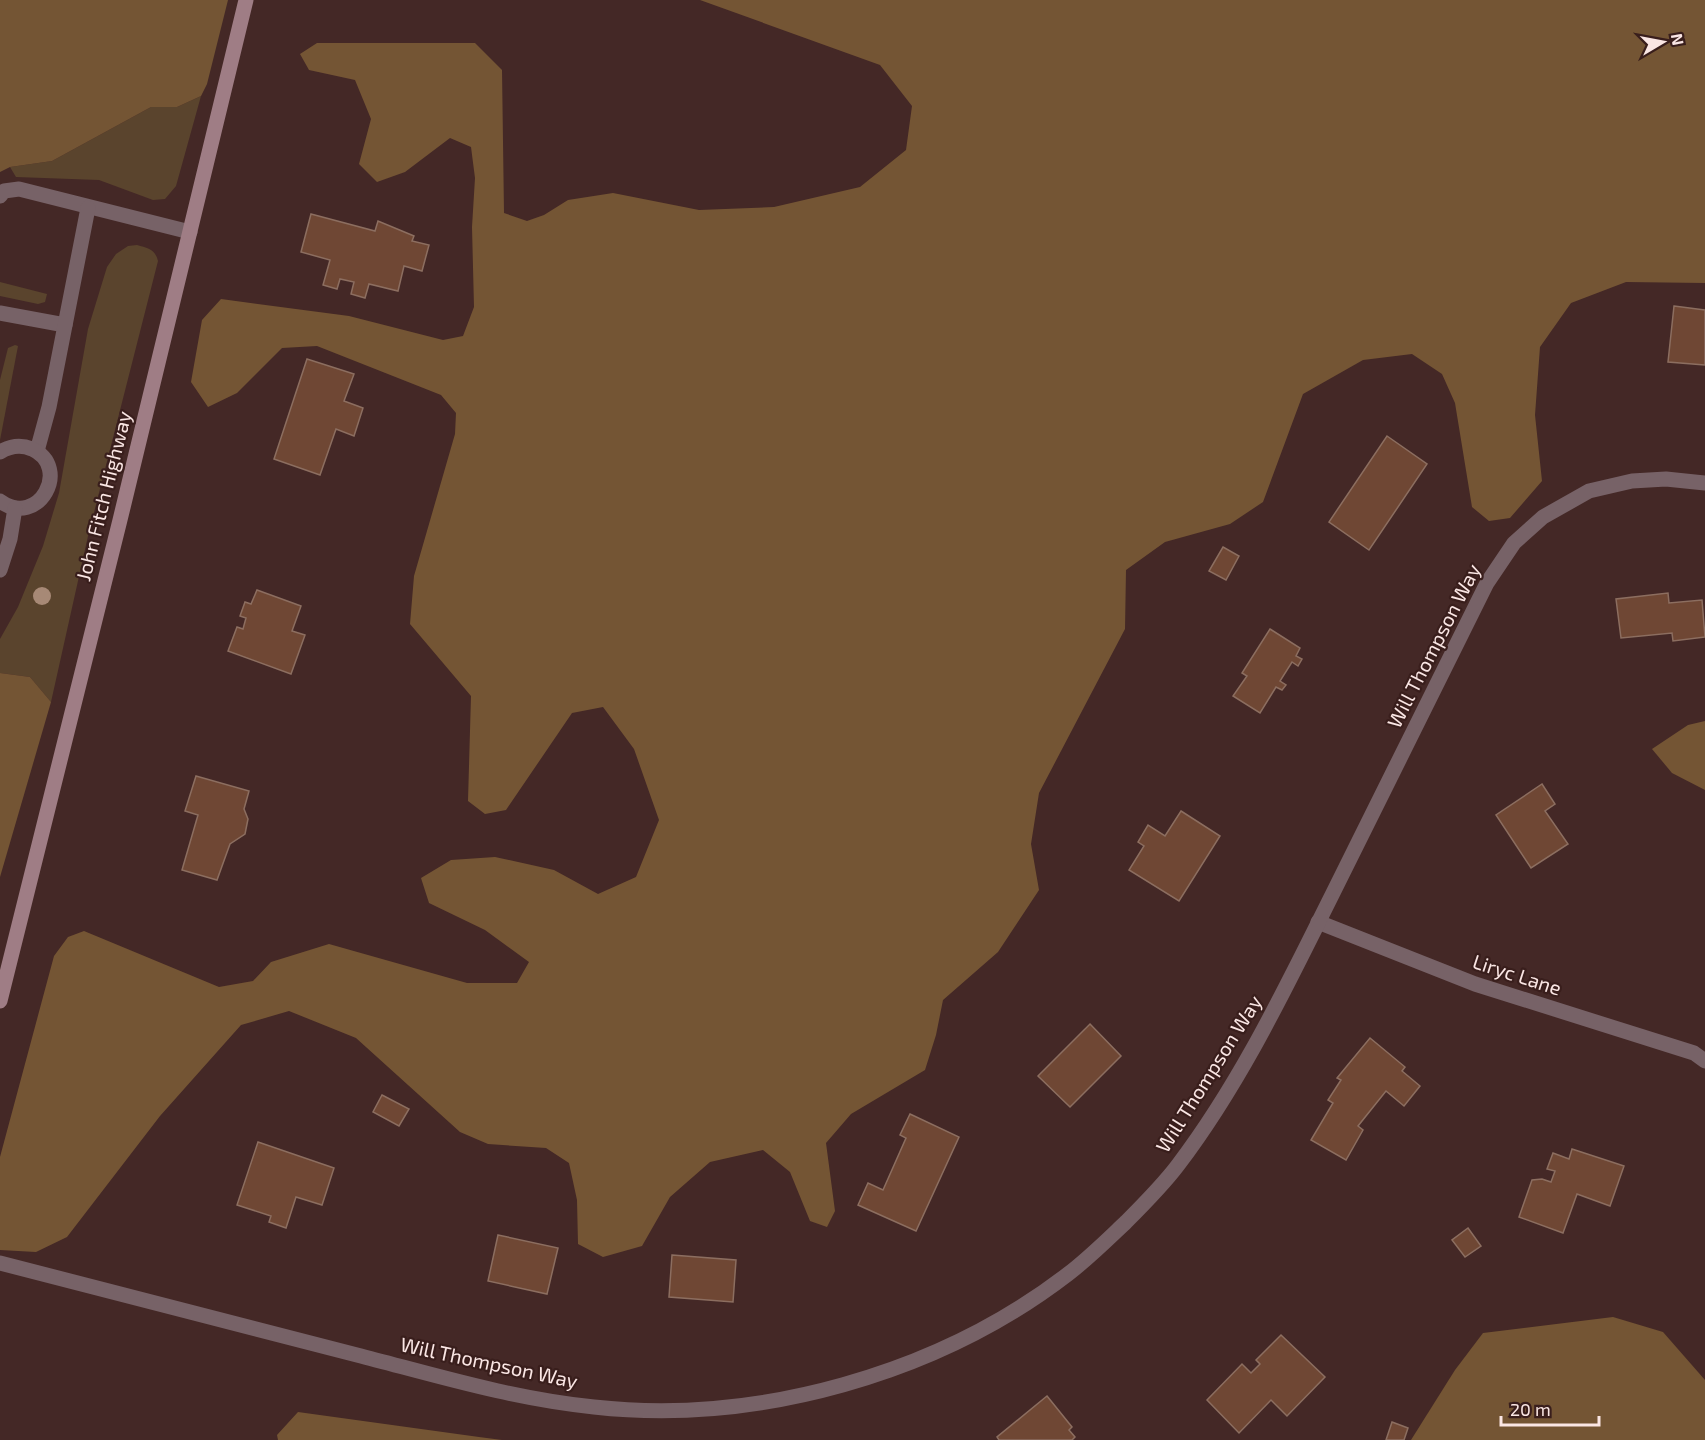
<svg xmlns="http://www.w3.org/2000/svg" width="1705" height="1440" font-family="'Exo 2',sans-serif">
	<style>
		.green { fill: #5a442d }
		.forest { fill: #745534 }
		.building { fill: #6f4734; stroke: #8c6e60; stroke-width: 1.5 }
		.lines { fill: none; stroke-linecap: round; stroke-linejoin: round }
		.service { stroke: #776267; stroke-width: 15 }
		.minor { stroke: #776267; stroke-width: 15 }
		.secondary { stroke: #9f7d85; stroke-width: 15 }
		.tree { fill: #a78976 }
		.labels { text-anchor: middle; stroke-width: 4.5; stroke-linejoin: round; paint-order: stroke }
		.street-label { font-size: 20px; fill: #fae6e4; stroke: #391e1c }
	</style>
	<rect width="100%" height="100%" fill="#442826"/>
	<g class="green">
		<path d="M201 96 176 186 165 199 153 200 99 180 16 177 10 167 52 161 151 107H177Z"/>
		<path d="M137 245C148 248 155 249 158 261L88 536 51 702 30 677 0 673V639L18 607 43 546 59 493 88 329 107 267 116 254 128 246Z"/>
		<path d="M0 282 47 294 45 302 38 304 0 296Z"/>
		<path d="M15 345 18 346 0 440V380L8 348Z"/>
	</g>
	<g class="forest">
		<path d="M0 0H228L207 84 201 96 177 107H151L52 161 10 167 0 172Z"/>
		<path d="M700 0H1705V283L1626 282 1571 303 1540 347 1535 415 1542 481 1510 518 1489 521 1472 507 1455 403 1442 374 1412 354 1363 360 1303 394 1263 502 1230 524 1165 542 1126 570 1125 629 1039 793 1031 844 1039 890 998 952 943 1000 936 1035 925 1070 851 1114 826 1143 835 1211 827 1227 810 1221 790 1172 763 1150 710 1162 670 1197 642 1246 603 1257 578 1244 577 1200 569 1163 546 1148 488 1144 460 1132 356 1038 289 1011 241 1025 160 1116 67 1237 36 1252 0 1250V1157L54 956 68 937 84 931 219 987 253 981 271 962 329 944 467 983H517L529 962 485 930 429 903 421 878 451 860 495 857 554 870 598 894 636 877 659 820 634 749 603 707 572 713 506 810 485 814 468 801 471 696 410 624 414 576 455 434 456 413 441 395 317 346 282 348 237 393 208 407 191 382 202 320 221 299 349 316 443 340 463 336 474 307 472 227 475 178 471 147 450 138 405 172 377 182 359 164 371 119 355 80 309 70 300 54 317 43H475L502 70 504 213 527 221 544 215 568 200 613 193 699 210 774 207 860 187 906 150 912 106 880 65Z"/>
		<path d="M0 673 30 677 51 702 0 877Z"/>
		<path d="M1705 721V790L1672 773 1652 749 1688 725Z"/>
		<path d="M1613 1317 1663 1332 1705 1380V1440H1411L1455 1370 1483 1333Z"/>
		<path d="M298 1412 479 1437 502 1440H278L277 1435Z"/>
	</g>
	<g class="building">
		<path d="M311 214 375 231 378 221 414 236 412 241 429 245 422 271 404 266 398 291 369 284 365 298 351 294 354 282 340 279 337 289 323 285 330 260 301 252Z"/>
		<path d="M1674 306 1705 310V365L1668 362Z"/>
		<path d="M307 359 354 374 344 401 363 408 354 436 336 429 320 475 274 459Z"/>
		<path d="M1387 436 1427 464 1369 550 1329 522Z"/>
		<path d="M1223 547 1239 556 1226 580 1209 571Z"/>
		<path d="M257 590 301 606 292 631 305 635 291 674 228 651 237 627 243 629 246 618 240 616 245 602 251 604Z"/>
		<path d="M1668 593 1669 603 1702 600 1705 637 1673 641 1672 633 1621 638 1616 599Z"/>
		<path d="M1270 629 1300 648 1296 656 1302 659 1298 666 1292 662 1280 681 1286 685 1282 690 1276 687 1260 713 1233 696 1247 676 1242 673Z"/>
		<path d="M196 776 249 791 244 809 248 819 245 834 230 844 217 880 182 870 198 815 185 811Z"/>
		<path d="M1542 784 1555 804 1545 811 1568 844 1531 868 1496 815Z"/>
		<path d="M1181 811 1220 836 1179 901 1129 870 1144 846 1138 842 1148 825 1165 836Z"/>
		<path d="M1090 1024 1121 1056 1070 1107 1038 1076Z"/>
		<path d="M1370 1038 1405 1067 1402 1071 1420 1086 1404 1106 1386 1091 1358 1126 1363 1130 1346 1160 1311 1140 1333 1103 1328 1100 1341 1080 1337 1078Z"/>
		<path d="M382 1095 409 1109 399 1126 373 1112Z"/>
		<path d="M910 1114 959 1137 916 1231 858 1205 868 1183 883 1190 906 1138 900 1135Z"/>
		<path d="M258 1142 334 1168 322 1205 296 1197 286 1228 269 1222 271 1216 237 1205Z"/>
		<path d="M1572 1149 1624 1166 1610 1206 1577 1194 1563 1233 1519 1217 1532 1180 1542 1179 1551 1182 1555 1171 1547 1169 1553 1153 1569 1159Z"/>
		<path d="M1468 1228 1481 1246 1465 1257 1452 1240Z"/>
		<path d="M498 1235 558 1248 547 1294 488 1281Z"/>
		<path d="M672 1255 736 1260 733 1302 669 1297Z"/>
		<path d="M1281 1335 1325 1377 1287 1416 1271 1400 1239 1433 1207 1400 1242 1364 1251 1373 1260 1364 1256 1360Z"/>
		<path d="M1047 1396 1072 1427 1069 1430 1075 1437 1072 1440H999L997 1437Z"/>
		<path d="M1392 1422 1408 1428 1404 1440H1386Z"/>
	</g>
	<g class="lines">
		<g class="service">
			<path d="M0 196 4 191 19 189 190 232"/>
			<path d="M0 313 65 325"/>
			<path d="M37 451 49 407 88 208"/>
			<path d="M0 452C10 446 20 444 32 449 72 467 39 529 0 501"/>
			<path d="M0 570 10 539 15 508"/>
		</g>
		<g class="minor">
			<path d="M1318 922 1475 984 1694 1053 1705 1061"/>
			<path d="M0 1263C119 1294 238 1324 357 1355 435 1375 513 1399 594 1407 757 1425 938 1374 1068 1274 1089 1258 1107 1240 1126 1222 1144 1204 1163 1185 1178 1165 1241 1082 1286 987 1332 895 1384 791 1435 687 1487 583L1514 543 1543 517 1589 491 1632 481 1666 479 1705 483"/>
		</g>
		<path class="secondary" d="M0 1001 120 520 246 0"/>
	</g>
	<circle class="tree" cx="42" cy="596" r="9"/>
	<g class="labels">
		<g class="street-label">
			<text transform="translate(104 496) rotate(-76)" y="7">John Fitch Highway</text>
			<text transform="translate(1434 646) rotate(-63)" y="7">Will Thompson Way</text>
			<text transform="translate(1517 975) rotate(18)" y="7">Liryc Lane</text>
			<text transform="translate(1209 1074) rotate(-58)" y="7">Will Thompson Way</text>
			<text transform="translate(489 1363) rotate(12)" y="7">Will Thompson Way</text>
		</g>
	</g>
	<g transform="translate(1663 42) rotate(80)" stroke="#391e1c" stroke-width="4.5" paint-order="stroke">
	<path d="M0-4.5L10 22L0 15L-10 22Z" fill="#fae6e4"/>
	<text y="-9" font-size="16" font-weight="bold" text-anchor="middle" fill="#fae6e4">N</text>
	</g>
	<path d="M1501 1416v9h98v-9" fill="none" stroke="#fae6e4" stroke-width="3"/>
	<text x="1510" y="1416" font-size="18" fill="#fae6e4" stroke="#391e1c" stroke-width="4.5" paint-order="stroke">20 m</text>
</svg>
